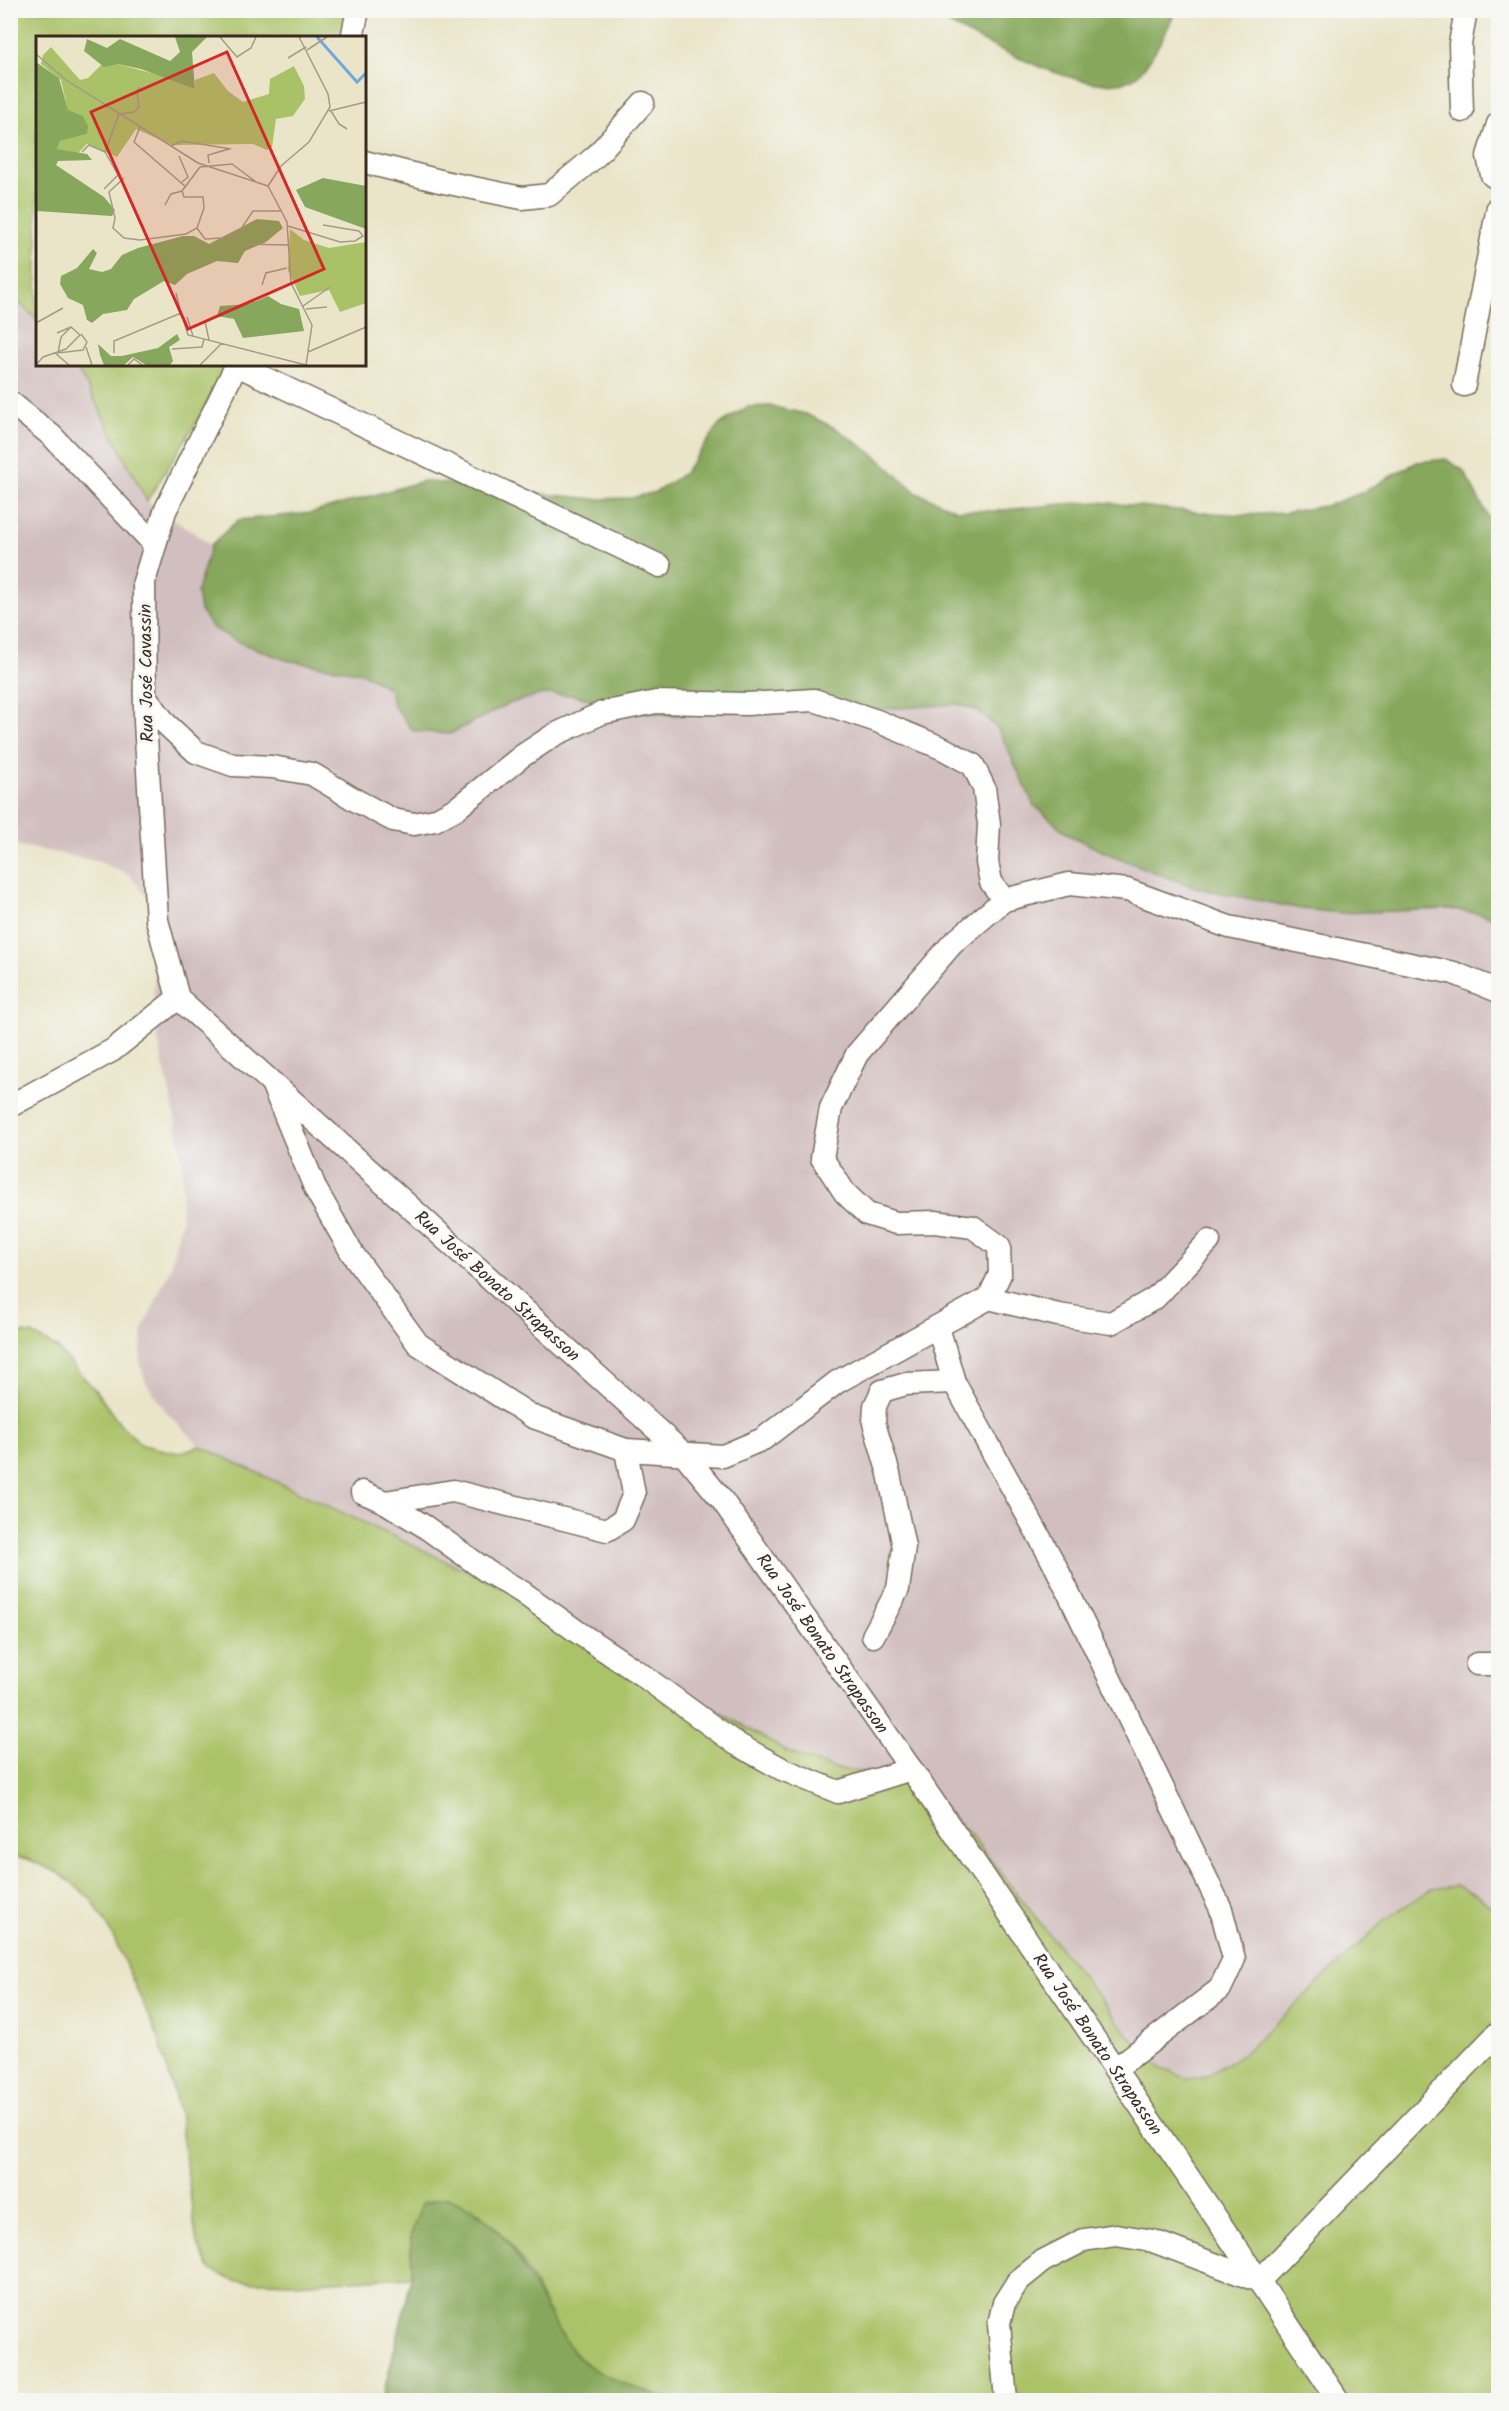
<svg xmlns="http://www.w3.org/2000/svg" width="1509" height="2411" font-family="Kalam,sans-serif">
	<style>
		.industrial { fill: #d1bfbf }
		.green { fill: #aac267; stroke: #727642; stroke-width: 1.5 }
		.forest { fill: #87a85c; stroke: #61693d; stroke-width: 1.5 }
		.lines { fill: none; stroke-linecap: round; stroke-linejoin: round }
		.minor-casing { stroke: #786b5a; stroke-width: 25 }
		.minor { stroke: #fff; stroke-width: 22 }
		.labels { text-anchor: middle; stroke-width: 6; stroke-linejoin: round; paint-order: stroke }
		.street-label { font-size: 18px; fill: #3b2a1e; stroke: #f6f6f2 }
		.inset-river { fill: none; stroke: #71a8df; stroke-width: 3 }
		.inset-road { fill: none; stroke: #a49a85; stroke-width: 1.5 }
		.view { fill: #d62828; fill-opacity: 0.15; stroke: #d62828; stroke-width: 3 }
		.inset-edge { fill: none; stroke: #3b2a1e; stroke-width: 3 }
	</style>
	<rect width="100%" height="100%" fill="#f6f6f2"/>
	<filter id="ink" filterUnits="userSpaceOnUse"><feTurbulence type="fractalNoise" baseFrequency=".0167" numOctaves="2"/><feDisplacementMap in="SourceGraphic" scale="12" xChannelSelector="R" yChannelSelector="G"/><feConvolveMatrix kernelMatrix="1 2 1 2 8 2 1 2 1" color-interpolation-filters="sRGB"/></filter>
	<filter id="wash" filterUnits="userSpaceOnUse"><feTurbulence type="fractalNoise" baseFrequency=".008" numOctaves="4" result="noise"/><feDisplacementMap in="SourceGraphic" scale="24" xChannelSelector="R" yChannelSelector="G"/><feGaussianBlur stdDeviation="1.35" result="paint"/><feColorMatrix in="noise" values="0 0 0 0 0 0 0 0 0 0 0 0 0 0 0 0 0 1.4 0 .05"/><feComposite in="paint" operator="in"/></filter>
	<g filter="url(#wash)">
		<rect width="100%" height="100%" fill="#eae5c9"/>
		<path class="industrial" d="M10 295 37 320 38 364 74 365 85 382 147 501 211 545 197 592 286 660 363 673 390 689 393 705 450 734 508 704 543 694 572 695 638 711 883 709 958 704 978 711 999 729 1034 805 1069 835 1104 852 1174 880 1341 913 1449 909 1482 914 1498 919V1912L1477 1895 1385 1920 1245 2052 1207 2077 1188 2079 1162 2069 1137 2045 897 1777 831 1768 788 1752 508 1590 200 1446 167 1413 146 1383 140 1364 143 1329 171 1266 182 1218V1158L174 1110 159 1047 154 1010V933L149 899 129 874 97 861 11 844Z"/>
		<g class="green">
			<path d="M11 11H350L347 37 38 38 37 320 11 295Z"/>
			<path d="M74 365H232L147 501 85 382Z"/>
			<path d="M11 1332 32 1334 57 1348 96 1391 119 1423 142 1445 178 1453 200 1446 508 1590 788 1752 831 1768 897 1777 926 1790 972 1837 1137 2045 1162 2069 1188 2079 1207 2076 1245 2052 1385 1920 1431 1889 1457 1886 1477 1895 1498 1912V2400H668C638 2388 595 2378 574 2352 548 2322 538 2284 516 2252 503 2234 488 2221 471 2206L411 2235 412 2277 292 2283 235 2281 211 2270 197 2244 179 2112 159 2039 110 1930 91 1899 59 1873 28 1859 11 1856Z"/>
		</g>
		<g class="forest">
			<path d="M923 11H1176C1168 28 1148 70 1132 79 1086 102 967 32 923 11Z"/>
			<path d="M770 406 806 414 837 429 876 456 917 493 957 510 994 511 1062 504 1100 502 1197 512 1245 515 1284 513 1329 505 1361 493 1417 462 1446 459 1463 470 1495 529 1498 531V919L1482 914 1449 909 1341 913 1302 909 1206 890 1174 880 1104 852 1069 835 1034 805 998 729 978 711 958 704 883 709H756L674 715 638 711 572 695 543 694 508 704 450 734 413 731 393 705 390 689 363 673 286 660 238 642 213 628 200 611 197 592 211 545 238 520 311 513 423 481 593 499 631 498 656 492 684 473 720 424 747 407Z"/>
			<path d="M448 2197C518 2227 520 2273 559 2330 564 2337 568 2346 574 2353 597 2378 637 2388 668 2400H382L412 2277 411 2235 422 2203Z"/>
		</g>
	</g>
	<g filter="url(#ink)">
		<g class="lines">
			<g class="minor-casing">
				<g id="minor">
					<path d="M352 38 358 10"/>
					<path d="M1462 111 1460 44 1466 10"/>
					<path d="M1498 124 1488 156 1492 175 1498 179"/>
					<path d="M364 162 444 182 522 198 549 195 596 156 643 103"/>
					<path d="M237 365 660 566"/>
					<path d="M1464 385 1498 207"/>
					<path d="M10 402 52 436 155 545"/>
					<path d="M145 696 166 724 196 752 233 765 272 767 312 774 357 801 393 820 414 824 435 820 457 808 522 756 554 735 602 713 656 702 747 704 814 700 877 721 944 749 973 765 984 788 989 824 987 862 991 882 1004 900"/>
					<path id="s1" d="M178 998 684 1454 722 1500 911 1769 1259 2281 1338 2400"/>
					<path d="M178 998 157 920 145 721 144 582 165 511 237 364"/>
					<path d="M272 1083 316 1190 352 1253 418 1344 533 1417 626 1450 723 1456 763 1439 837 1382 989 1298 1000 1274 999 1246 973 1227 935 1222 896 1223 867 1214 845 1193 822 1158 831 1108 857 1054 952 944 1004 900 1069 884 1127 890 1229 927 1454 973 1498 991"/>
					<path d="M10 1106 113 1050 178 998"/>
					<path d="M989 1298 1058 1315 1111 1323 1155 1298 1209 1241"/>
					<path d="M938 1327 954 1382 1056 1567 1221 1909 1234 1959 1220 1989 1115 2069"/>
					<path d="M362 1492 385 1502 424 1526 488 1572 522 1592 579 1633 642 1675 735 1743 782 1769 838 1792 911 1769"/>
					<path d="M385 1502 453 1491 607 1530 623 1520 634 1494 626 1450"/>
					<path d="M873 1636 898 1589 904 1547 889 1474 874 1423 875 1406 882 1391 906 1384 954 1382"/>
					<path d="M1477 1664H1498"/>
					<path d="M1006 2400 999 2324 1004 2303 1018 2281 1043 2261 1084 2240 1116 2235 1153 2241 1259 2281 1498 2033"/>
				</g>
			</g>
			<use href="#minor" class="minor"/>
		</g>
	</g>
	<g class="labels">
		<g class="street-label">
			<text transform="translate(146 673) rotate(-91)" y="6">Rua José Cavassin</text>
			<text dy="6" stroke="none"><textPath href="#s1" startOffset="430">Rua José Bonato Strapasson</textPath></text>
			<text dy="6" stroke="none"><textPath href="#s1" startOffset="916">Rua José Bonato Strapasson</textPath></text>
			<text dy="6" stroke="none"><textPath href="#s1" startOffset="1402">Rua José Bonato Strapasson</textPath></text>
		</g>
	</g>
	<g transform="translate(36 36)">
		<rect width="330" height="330" fill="#eae5c9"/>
		<path d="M15 11 44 44 52 42 65 29 82 28 141 44 159 53V44L178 37 192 55 207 66 233 58 234 43 258 30 268 50 269 63 257 80 240 83 236 111 231 114 217 108 136 109 100 93 81 121 51 108 42 117 33 116 21 113 23 105 51 98 44 79 32 75 25 44 5 28 7 19ZM254 193 268 204 293 212 330 206V267L304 276 293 254 264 260 252 234Z" fill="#aac267"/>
		<path d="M139 1H171L156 16 159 53 105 33 82 28 68 31 48 15 51 3 71 12 84 3 134 25 144 16ZM0 26 23 42 32 74 47 80 52 90 51 98 24 105 21 113 51 118 56 124 22 125 20 129 68 161 79 174 76 180 0 175ZM287 142 330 150V193L269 171 260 154ZM221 183 243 185 247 192 230 206 209 215 202 227 181 225 151 238 139 249 128 245 98 263 91 274 67 278 56 287 51 284 47 269 32 262 24 248 25 240 41 232 57 213 61 217 53 233 66 236 75 233 86 219 102 212 147 200H158L173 208ZM232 260 245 268 263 273 268 295 207 302 198 283 181 280 184 270 213 268ZM141 298 144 304 133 311 137 325 134 329H110L97 321 88 329H68L64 319 62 308 75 320H86L122 312Z" fill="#87a85c"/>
		<path class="inset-river" d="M281 1 321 46 330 37"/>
		<path class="inset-road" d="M184 1 201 21 215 12 220 1M271 14 291 1M0 18 30 44 162 127 232 150M252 22 270 11M293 75 330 66M295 75 303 88 311 93M104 91 98 106 150 151M135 110 146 105 195 113M46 116 53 109 69 116M143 120 152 141 146 146M173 127 172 119 193 113M88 142 73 156 79 182 77 192 88 202 104 204 150 198 161 192 168 172 167 161H148L146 155 164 131 196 128 220 146M232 150 251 186 255 247 276 289 270 329M232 150 245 130 273 106 294 71 292 58 263 1M68 153 82 139 69 116 83 78 98 76 103 71 101 55 104 51M129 169 135 158 146 155M252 190 304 206 319 205 327 200 323 195 287 189M161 192 169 203 186 202 205 193 217 175H246M205 208 252 209M226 249 230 237 251 232M140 257 145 277M267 270 294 251M270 273 291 271M151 281 157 300M169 285 173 304M0 287 27 272M35 291 25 301 22 317 47 314 51 306 45 298M50 311 56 329M136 313 166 311 168 303M272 316 330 291M19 317 33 329M78 317V305L145 277 152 299 270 329M0 329 7 321 30 313 44 299 35 291 21 297M92 329 98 323 106 329M164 329 186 307"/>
		<path class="view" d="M191 16 288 233 152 293 55 76Z"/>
		<rect width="330" height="330" class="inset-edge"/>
	</g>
	<rect width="1509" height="2411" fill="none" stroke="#f6f6f2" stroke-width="36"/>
</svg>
